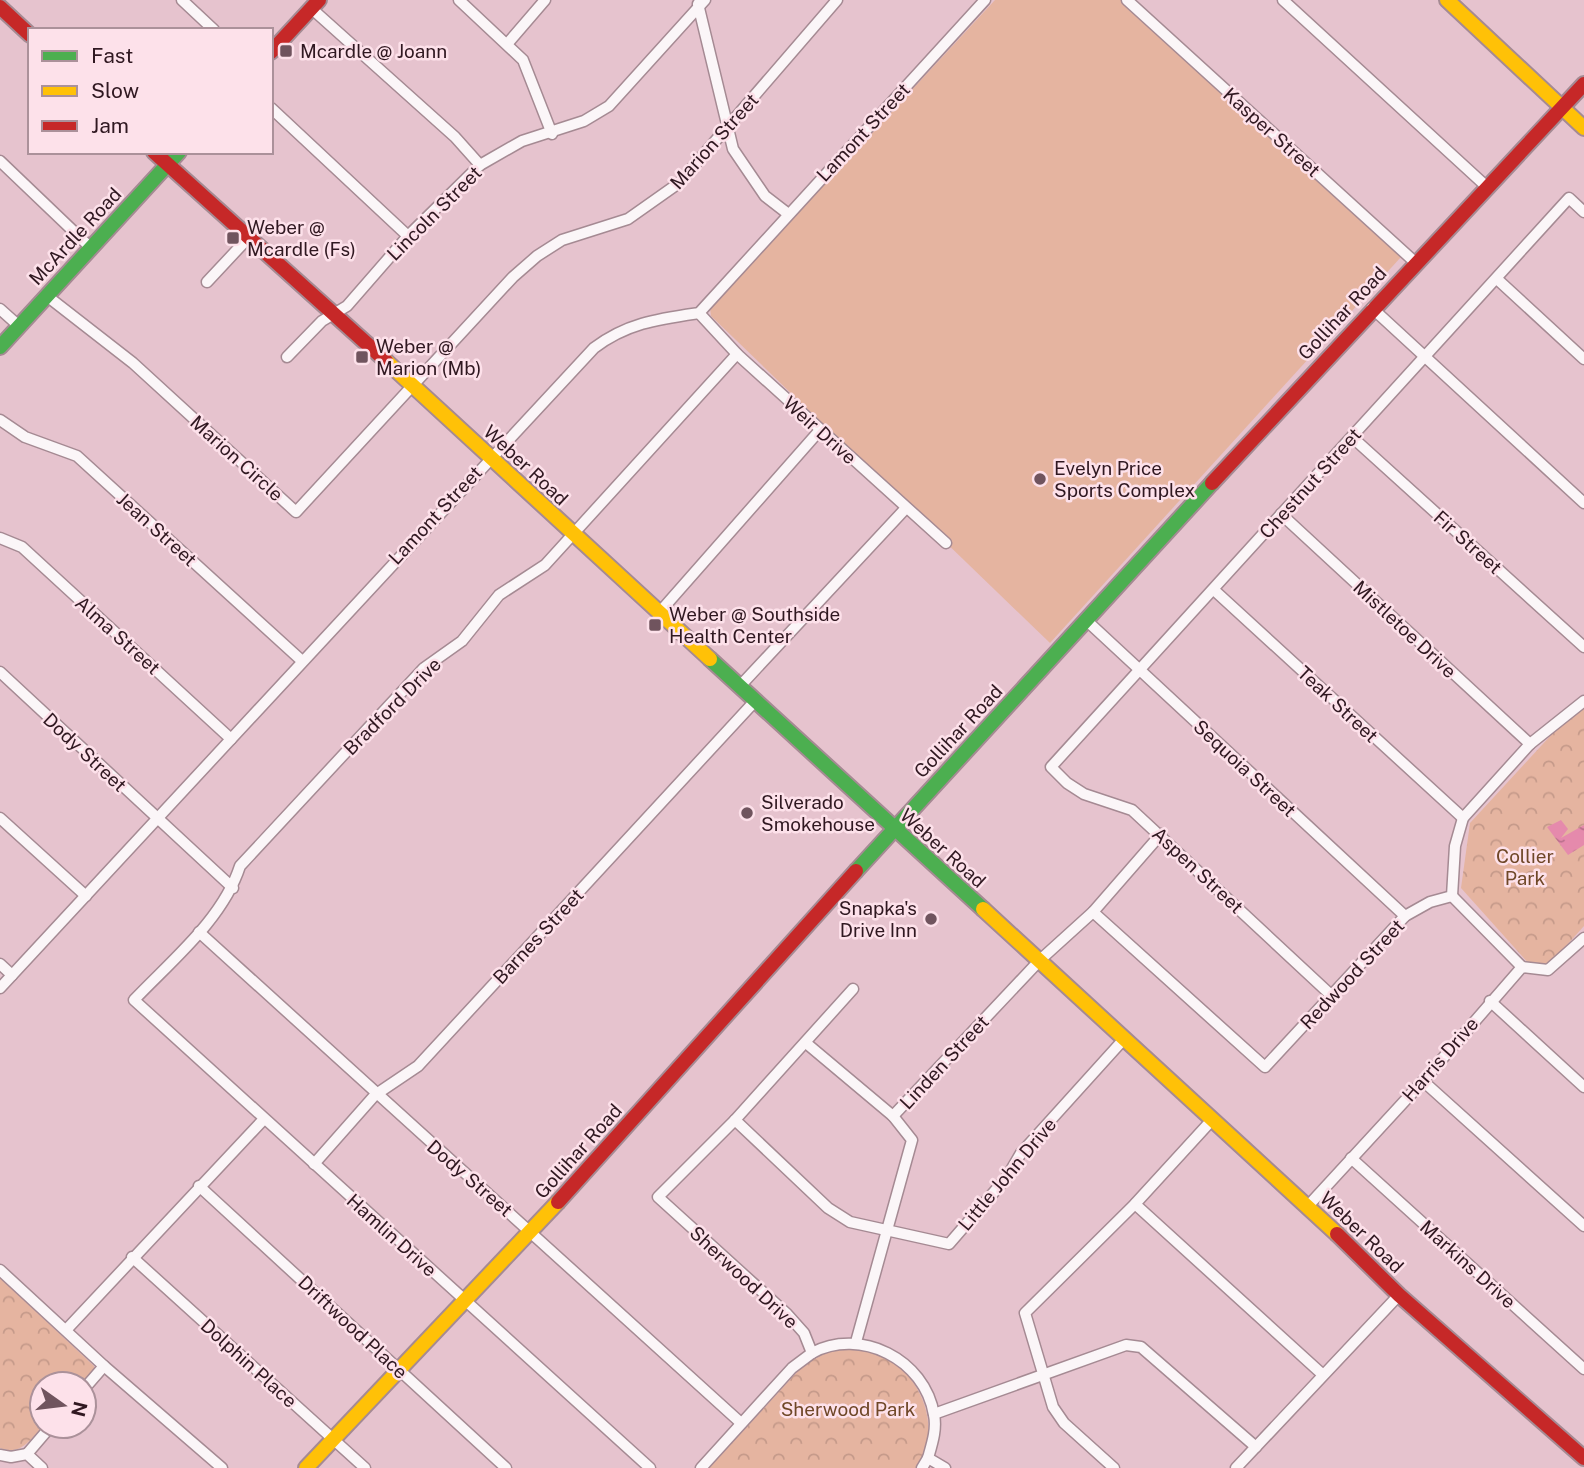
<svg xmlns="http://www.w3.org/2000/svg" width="1584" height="1468" font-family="'Public Sans',sans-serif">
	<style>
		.grass { fill: #e5b4a0 }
		.forest { fill: url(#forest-crowns) }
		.water { fill: url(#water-ripples) }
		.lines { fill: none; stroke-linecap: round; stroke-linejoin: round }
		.street-casing { stroke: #a58a93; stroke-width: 13 }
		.fast-casing { stroke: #a58a93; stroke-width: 18 }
		.slow-casing { stroke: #a58a93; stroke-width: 18 }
		.jam-casing { stroke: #a58a93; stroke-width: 18 }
		.street { stroke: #fbf6f8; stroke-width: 10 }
		.fast { stroke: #4caf50; stroke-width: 14 }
		.slow { stroke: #ffc107; stroke-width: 14 }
		.jam { stroke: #c62828; stroke-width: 14 }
		.poi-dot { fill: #70545e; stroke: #fde1ea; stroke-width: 2.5 }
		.labels { text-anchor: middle; stroke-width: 5; stroke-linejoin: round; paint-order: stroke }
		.poi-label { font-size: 19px; fill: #301821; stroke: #fde1ea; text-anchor: start }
		.street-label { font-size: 19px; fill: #301821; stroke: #fde1ea }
		.park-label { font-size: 19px; fill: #6f4727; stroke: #fde1ea }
	</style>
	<defs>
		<pattern id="forest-crowns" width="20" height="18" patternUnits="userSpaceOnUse" patternTransform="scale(1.75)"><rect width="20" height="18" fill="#e5b4a0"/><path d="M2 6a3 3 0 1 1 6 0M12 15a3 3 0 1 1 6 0" fill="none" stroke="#c59a8a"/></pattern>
		<pattern id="water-ripples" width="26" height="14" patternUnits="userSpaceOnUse" patternTransform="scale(1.75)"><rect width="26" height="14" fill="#e58aac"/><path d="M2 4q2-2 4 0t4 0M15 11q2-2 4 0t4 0" fill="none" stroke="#ba708c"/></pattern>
	</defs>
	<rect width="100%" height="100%" fill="#e6c3ce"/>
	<path class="grass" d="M995 0H1121L1401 257 1050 643 711 316 710 308Z"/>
	<g class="forest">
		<path d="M1584 708V926L1549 965H1530L1461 888 1470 823 1553 733Z"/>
		<path d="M0 1278 94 1366V1372L83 1384H42L43 1426C30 1440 21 1456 0 1448Z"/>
		<path d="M842 1348C853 1349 865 1349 875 1352 920 1369 945 1428 916 1468H709L798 1371 812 1358Z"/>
	</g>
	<path class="water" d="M1561 820 1568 829 1561 838 1584 825V845L1568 855 1547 827Z"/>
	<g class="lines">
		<g class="street-casing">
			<g id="street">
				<path d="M182 0 214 30"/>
				<path d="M459 0 523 60 552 134"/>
				<path d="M1127 0 1417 264"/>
				<path d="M1283 0 1487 187"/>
				<path d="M698 4 733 149 765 196 787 213"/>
				<path d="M311 8 455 137 480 165"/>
				<path d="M508 43 545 0"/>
				<path d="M271 108 408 236"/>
				<path d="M0 161 91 248"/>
				<path d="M1497 279 1584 359"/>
				<path d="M207 282 250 236"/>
				<path d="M47 296 133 363 296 512 513 277 537 256 562 240 628 219 679 183 837 0"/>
				<path d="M1372 308 1584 503"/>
				<path d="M0 309 19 326"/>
				<path d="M699 313 737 354 946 543"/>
				<path d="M287 357 322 321 347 306 408 236 480 165 522 141 584 121 609 106 705 0"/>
				<path d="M0 420 25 437 77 456 301 660"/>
				<path d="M1352 437 1584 647"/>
				<path d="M1281 514 1530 744"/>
				<path d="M0 538 22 547 231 739"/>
				<path d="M1214 590 1463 818"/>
				<path d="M658 614 820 430"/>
				<path d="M1086 620 1405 916"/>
				<path d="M0 672 233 888"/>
				<path d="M741 685 906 508"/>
				<path d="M0 818 86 896"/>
				<path d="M1452 896 1522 967"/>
				<path d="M1093 912 1265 1067 1405 916 1430 902 1452 896 1455 846 1463 818 1530 744 1584 701"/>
				<path d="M199 932 741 1423"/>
				<path d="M0 964 12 975"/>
				<path d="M0 988 594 348C627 323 658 319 699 313L985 0"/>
				<path d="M853 989 735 1120 658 1197 787 1314 804 1333 812 1353C860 1327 925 1359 934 1415 937 1429 932 1444 928 1458L945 1468"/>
				<path d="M1332 996 1132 810 1084 794 1067 783 1051 767 1569 198 1584 212"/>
				<path d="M1490 1001 1584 1087"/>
				<path d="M806 1043 893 1116 912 1140 856 1342"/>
				<path d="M1423 1081 1584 1226"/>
				<path d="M893 1116 1040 960 1093 912 1161 834"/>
				<path d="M735 1120 828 1208 850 1222 949 1244 1007 1177 1021 1153 1124 1039"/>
				<path d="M1351 1158 1584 1369"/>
				<path d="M314 1164 375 1095 418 1066 756 700"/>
				<path d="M199 1186 506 1468"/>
				<path d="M1135 1204 1322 1374"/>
				<path d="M1308 1206 1423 1081 1522 967 1548 970 1584 938"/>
				<path d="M132 1257 365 1468"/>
				<path d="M0 1270 104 1366 222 1468"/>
				<path d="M67 1329 264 1119"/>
				<path d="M84 1389 104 1366"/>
				<path d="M934 1414 1126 1345 1141 1347 1256 1447"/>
				<path d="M27 1454 51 1426"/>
				<path d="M0 1455 11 1457 27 1454 42 1468"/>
				<path d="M650 1468 134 1000C172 960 223 919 240 866L424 668 462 641 499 595 545 565 737 354"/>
				<path d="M701 1468 792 1368 812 1353"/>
				<path d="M922 1468 928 1458"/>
				<path d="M1114 1468 1064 1423 1053 1407 1025 1313 1135 1204 1211 1121"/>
				<path d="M1236 1468 1399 1295"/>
			</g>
		</g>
		<g class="fast-casing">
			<g id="fast">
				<path d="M0 347 179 152"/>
				<path d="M710 659 983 909"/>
				<path d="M856 871 1212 483"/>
			</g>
		</g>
		<g class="slow-casing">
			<g id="slow">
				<path d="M1447 0 1584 128"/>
				<path d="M386 361 710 659"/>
				<path d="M983 909 1337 1234"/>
				<path d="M306 1468 558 1202"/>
			</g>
		</g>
		<g class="jam-casing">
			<g id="jam">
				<path d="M0 7 30 35"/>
				<path d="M271 52 319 0"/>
				<path d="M154 152 386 361"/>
				<path d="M1212 483 1584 84"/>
				<path d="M558 1202 856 871"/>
				<path d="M1337 1234 1399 1295 1584 1458"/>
			</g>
		</g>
		<use href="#street" class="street"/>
		<use href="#fast" class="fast"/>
		<use href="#slow" class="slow"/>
		<use href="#jam" class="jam"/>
	</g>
	<g class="poi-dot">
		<rect x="279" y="44" width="14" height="14" rx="3.5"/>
		<rect x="226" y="231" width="14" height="14" rx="3.5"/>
		<rect x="355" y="350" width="14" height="14" rx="3.5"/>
		<circle cx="1040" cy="479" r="7"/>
		<rect x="648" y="618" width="14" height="14" rx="3.5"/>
		<circle cx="747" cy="813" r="7"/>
		<circle cx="931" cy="919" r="7"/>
	</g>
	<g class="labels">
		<g class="poi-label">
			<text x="300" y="58">Mcardle @ Joann</text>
			<text x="247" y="234">Weber @<tspan x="247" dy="22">Mcardle (Fs)</tspan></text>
			<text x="376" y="353">Weber @<tspan x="376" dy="22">Marion (Mb)</tspan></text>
			<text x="1054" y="475">Evelyn Price<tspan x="1054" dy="22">Sports Complex</tspan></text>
			<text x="669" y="621">Weber @ Southside<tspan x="669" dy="22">Health Center</tspan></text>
			<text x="761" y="809">Silverado<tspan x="761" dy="22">Smokehouse</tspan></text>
			<text x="917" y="915" text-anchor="end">Snapka's<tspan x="917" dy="22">Drive Inn</tspan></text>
		</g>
		<g class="street-label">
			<text transform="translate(863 132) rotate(-47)" y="7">Lamont Street</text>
			<text transform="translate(1272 132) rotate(42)" y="7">Kasper Street</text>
			<text transform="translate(714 141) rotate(-48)" y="7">Marion Street</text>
			<text transform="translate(434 213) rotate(-45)" y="7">Lincoln Street</text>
			<text transform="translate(75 236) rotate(-47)" y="7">McArdle Road</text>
			<text transform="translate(1342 313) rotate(-47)" y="7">Gollihar Road</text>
			<text transform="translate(820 430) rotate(42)" y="7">Weir Drive</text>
			<text transform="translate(237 458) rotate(42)" y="7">Marion Circle</text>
			<text transform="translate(526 465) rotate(43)" y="7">Weber Road</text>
			<text transform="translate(1310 483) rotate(-48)" y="7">Chestnut Street</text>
			<text transform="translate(435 515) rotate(-47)" y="7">Lamont Street</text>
			<text transform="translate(157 529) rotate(42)" y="7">Jean Street</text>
			<text transform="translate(1468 542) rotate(42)" y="7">Fir Street</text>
			<text transform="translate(1405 629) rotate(43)" y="7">Mistletoe Drive</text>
			<text transform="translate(118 635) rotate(42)" y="7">Alma Street</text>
			<text transform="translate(1338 704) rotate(43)" y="7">Teak Street</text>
			<text transform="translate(392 706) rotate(-45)" y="7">Bradford Drive</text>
			<text transform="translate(958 731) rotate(-47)" y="7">Gollihar Road</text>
			<text transform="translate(85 752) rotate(43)" y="7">Dody Street</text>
			<text transform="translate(1245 768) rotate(43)" y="7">Sequoia Street</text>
			<text transform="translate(943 848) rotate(42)" y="7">Weber Road</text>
			<text transform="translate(1198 870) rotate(43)" y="7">Aspen Street</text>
			<text transform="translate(538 936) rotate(-47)" y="7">Barnes Street</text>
			<text transform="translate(1352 974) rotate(-47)" y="7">Redwood Street</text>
			<text transform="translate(1440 1059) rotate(-49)" y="7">Harris Drive</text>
			<text transform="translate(944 1062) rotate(-47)" y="7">Linden Street</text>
			<text transform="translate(578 1151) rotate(-48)" y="7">Gollihar Road</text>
			<text transform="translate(1007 1174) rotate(-50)" y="7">Little John Drive</text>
			<text transform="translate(470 1178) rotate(41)" y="7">Dody Street</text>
			<text transform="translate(1362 1232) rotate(44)" y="7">Weber Road</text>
			<text transform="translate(392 1235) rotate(42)" y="7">Hamlin Drive</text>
			<text transform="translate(1468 1264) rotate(42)" y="7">Markins Drive</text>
			<text transform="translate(744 1277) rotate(43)" y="7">Sherwood Drive</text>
			<text transform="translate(353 1327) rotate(43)" y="7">Driftwood Place</text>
			<text transform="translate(249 1363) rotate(42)" y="7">Dolphin Place</text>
		</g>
		<g class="park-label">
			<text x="1525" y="863">Collier<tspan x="1525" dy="22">Park</tspan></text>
			<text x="848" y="1416">Sherwood Park</text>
		</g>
	</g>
	<rect x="28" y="28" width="245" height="126" fill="#fde1ea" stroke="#ab919a" stroke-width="2"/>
	<rect x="42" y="51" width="35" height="10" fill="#4caf50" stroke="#ab919a" stroke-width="2"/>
	<text x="91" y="63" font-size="21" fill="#301821">Fast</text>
	<rect x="42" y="86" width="35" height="10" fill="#ffc107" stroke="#ab919a" stroke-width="2"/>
	<text x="91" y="98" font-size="21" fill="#301821">Slow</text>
	<rect x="42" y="121" width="35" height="10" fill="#c62828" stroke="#ab919a" stroke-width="2"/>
	<text x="91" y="133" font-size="21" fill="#301821">Jam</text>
	<g transform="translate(63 1405) rotate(104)"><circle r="33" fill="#fde1ea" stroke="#ab919a" stroke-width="2"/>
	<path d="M0-5L12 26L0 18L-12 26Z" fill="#70545e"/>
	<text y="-10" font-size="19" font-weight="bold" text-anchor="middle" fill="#301821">N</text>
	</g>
</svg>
